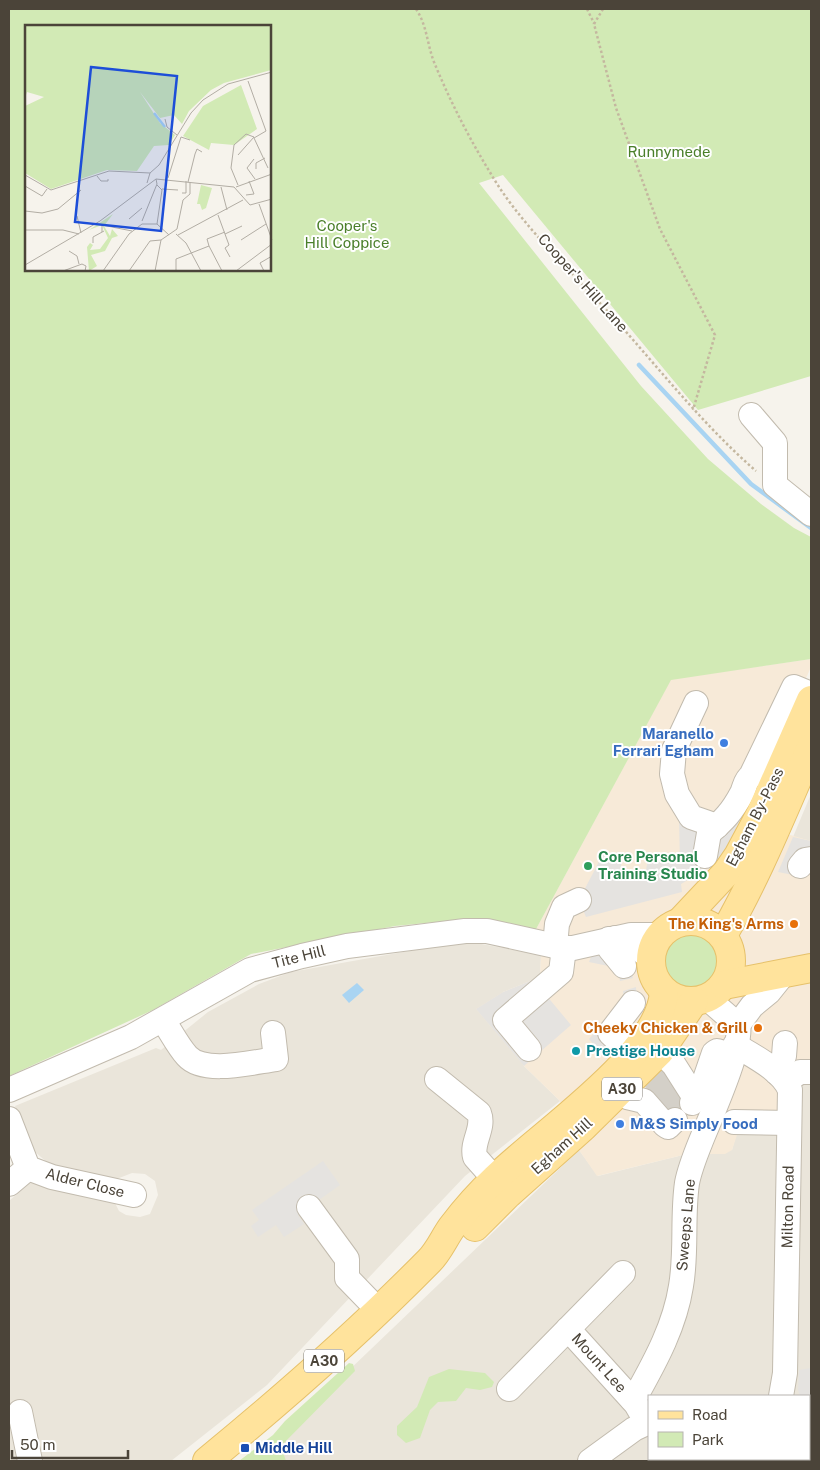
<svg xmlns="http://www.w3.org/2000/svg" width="820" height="1470" font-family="'Public Sans',sans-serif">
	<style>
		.residential { fill: #eae5da; fill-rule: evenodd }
		.commercial { fill: #f7ead8 }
		.green { fill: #d2eab5; fill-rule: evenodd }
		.parking { fill: #e5e3e0 }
		.water { fill: #a9d4f2 }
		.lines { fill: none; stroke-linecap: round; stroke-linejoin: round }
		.stream { stroke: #a9d4f2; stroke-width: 4.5 }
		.minor-tunnel { stroke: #d4d0c8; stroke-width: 24; stroke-dasharray: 24 12; stroke-linecap: butt }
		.minor-casing { stroke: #c2bbae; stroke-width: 26 }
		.major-casing { stroke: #e6c16a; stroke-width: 30 }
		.path { stroke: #c4b79f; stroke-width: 2.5; stroke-dasharray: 2.5 2.5; stroke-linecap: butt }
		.minor { stroke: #fff; stroke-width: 24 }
		.major { stroke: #ffe39c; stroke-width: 28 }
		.shop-dot { fill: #3f7fe0; stroke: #fff; stroke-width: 2 }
		.leisure-dot { fill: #2e9e5b; stroke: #fff; stroke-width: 2 }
		.food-dot { fill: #e8710a; stroke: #fff; stroke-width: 2 }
		.culture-dot { fill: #0f9aa8; stroke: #fff; stroke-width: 2 }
		.transit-dot { fill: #1a4fb4; stroke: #fff; stroke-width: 2 }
		.labels { text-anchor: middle; stroke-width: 4; stroke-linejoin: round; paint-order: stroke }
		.shield { fill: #fff; stroke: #817c74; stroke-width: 1 }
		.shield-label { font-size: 14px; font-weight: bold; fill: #4b4439 }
		.park-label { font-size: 15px; fill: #4a7f2a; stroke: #fff }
		.street-label { font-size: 15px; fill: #4b4439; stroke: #fff }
		.shop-label { font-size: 15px; font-weight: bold; fill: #366cbe; stroke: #fff; text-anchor: end }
		.leisure-label { font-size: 15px; font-weight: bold; fill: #27864d; stroke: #fff; text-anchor: start }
		.food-label { font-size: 15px; font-weight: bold; fill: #c56008; stroke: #fff; text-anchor: end }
		.culture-label { font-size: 15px; font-weight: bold; fill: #0d838f; stroke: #fff; text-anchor: start }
		.transit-label { font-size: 15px; font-weight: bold; fill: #164399; stroke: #fff; text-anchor: start }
		.inset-river { fill: none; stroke: #a9d4f2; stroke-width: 2.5 }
		.inset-road { fill: none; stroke: #b2ada4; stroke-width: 1 }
		.view { fill: #1d4ed8; fill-opacity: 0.15; stroke: #1d4ed8; stroke-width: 2.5 }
		.inset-edge { fill: none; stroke: #4b4439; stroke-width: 2.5 }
	</style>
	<rect width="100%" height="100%" fill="#f6f3ec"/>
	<g class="residential">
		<path d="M811 794V841L793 837Z"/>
		<path d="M465 941 541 955 540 977 503 992 524 1066 560 1101 465 1176 267 1385 171 1461H9V1201L32 1181 114 1201 119 1211 126 1215 140 1217 150 1214 158 1195 155 1181 145 1174 132 1173 114 1180 49 1164 34 1151 15 1106 156 1048 161 1050 208 1012 259 984 291 972Z"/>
		<path d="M811 1068V1461H241L299 1418 579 1150 598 1176 687 1154 732 1150 736 1135 778 1090ZM649 1396H809V1459H649Z"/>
	</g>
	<path class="commercial" d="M811 659V667L742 821 811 841V1068L778 1090 777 1135H737L732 1150 725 1154H687L597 1176 579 1150 560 1101 524 1066 476 1009 503 992 540 977 541 955 535 931 671 679Z"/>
	<g class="green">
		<path d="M9 9H811V376L698 410 503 175 479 183 641 386 708 459 761 504 794 528 811 537V659L671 680 535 931 477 918 395 926 251 954 153 1010 9 1076ZM26 26H270V270H26Z"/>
		<circle cx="691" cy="961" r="27"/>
		<path d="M349 1363 353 1364 355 1371 281 1446 286 1461H239L273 1435 285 1421Z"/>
		<path d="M449 1369 485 1373 494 1382 492 1387 480 1390 466 1388 456 1401 438 1402 430 1410 420 1438 406 1443 397 1435V1426L417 1407 429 1377Z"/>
	</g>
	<g class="parking">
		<path d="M752 795 720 861 681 884 682 892 586 917 579 900 603 854 622 861 620 870H646L649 854 679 856 680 866 679 817 723 810Z"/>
		<path d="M793 837 811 841V873L803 877 778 872Z"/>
		<path d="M593 952 625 958 633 978 620 981 618 968 589 962Z"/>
		<path d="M540 977 541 989 571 1025 524 1066 476 1009 503 992Z"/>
		<path d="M636 987 637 1002 619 1040 603 1055 589 1039 600 1027 607 1025 624 998 623 991Z"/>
		<path d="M323 1161 340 1185 298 1215 304 1224 284 1237 276 1225 258 1237 251 1226 259 1220 252 1210Z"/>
		<path d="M811 1368V1406L809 1405V1396H800L798 1390 799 1370Z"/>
	</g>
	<path class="water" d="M357 983 364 990 349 1003 342 995Z"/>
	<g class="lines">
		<path class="stream" d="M639 365 751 484 811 528"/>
		<g class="minor-tunnel">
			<path d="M651 1093 668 1077"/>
			<path d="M666 1110 685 1094"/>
		</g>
		<g class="minor-casing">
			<g id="minor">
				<path d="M751 415 775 443V485L811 514"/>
				<path d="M696 703 674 750 672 774 677 794 691 817 717 826"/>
				<path d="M705 856 709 833C724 820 732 812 742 793 745 787 745 780 751 776L794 687 811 694"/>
				<path d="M800 866 805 860 811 859"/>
				<path d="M615 938 632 945 651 957"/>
				<path d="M609 939 610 949 624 966"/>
				<path d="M555 946 557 924 564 907 579 900"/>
				<path d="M163 1020C171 1032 178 1046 187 1056 204 1075 253 1062 276 1059L273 1033"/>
				<path d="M738 1025 752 1006 769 992 785 972"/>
				<path d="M735 1045C753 1056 782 1070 790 1090L785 1373 781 1396"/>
				<path d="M529 1049 505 1020 561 972 564 948"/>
				<path d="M660 1051 674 1065 695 1098 692 1103"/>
				<path d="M633 1055 610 1033 633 1003"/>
				<path d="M777 1073 784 1056 785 1043"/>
				<path d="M437 1079 479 1113C485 1128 471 1142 475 1157L507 1193"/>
				<path d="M786 1081 800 1072H811"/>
				<path d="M9 1090 131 1037 250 970 302 956 347 946 465 931H487L564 948H573L631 935H660"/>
				<path d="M621 1090 627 1097 644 1101 665 1125 668 1127 675 1120"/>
				<path d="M695 1098 702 1088 714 1053 717 1051 733 1056"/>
				<path d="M9 1119 28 1168 52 1177 134 1195"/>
				<path d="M734 1122 789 1123"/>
				<path d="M9 1184 28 1168"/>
				<path d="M309 1207 347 1259V1278L378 1310"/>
				<path d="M568 1329 636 1404 647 1423"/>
				<path d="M509 1389 623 1273"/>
				<path d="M632 1399 637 1394C656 1360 675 1325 681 1286 687 1252 682 1217 687 1183 690 1167 697 1151 703 1136 712 1114 743 1045 738 1025L707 998"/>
				<path d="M20 1412 30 1461"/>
				<path d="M809 1418 811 1419"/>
				<path d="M590 1461 634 1429 649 1422"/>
			</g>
		</g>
		<g class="major-casing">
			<g id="major">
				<circle cx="691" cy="961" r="40"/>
				<path d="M680 922 727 872 738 856 761 813 811 700"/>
				<path d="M723 935C758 875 783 811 811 748"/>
				<path d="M724 985 811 968"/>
				<path d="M475 1227 508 1194 583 1127 660 1051 694 1001"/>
				<path d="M207 1461C284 1398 359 1332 429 1261 439 1251 444 1238 452 1227 465 1210 480 1193 495 1179 539 1135 662 1054 664 991"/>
			</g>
		</g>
		<g class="path">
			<path d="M416 9C427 25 427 44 434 62 450 101 469 138 491 174 520 224 572 272 611 315 659 368 702 424 756 471"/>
			<path d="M587 9 594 23"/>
			<path d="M603 9 594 24 616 108 660 229 715 335 693 410"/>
		</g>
		<use href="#minor" class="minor"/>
		<use href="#major" class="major"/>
	</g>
	<g class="shop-dot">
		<circle cx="724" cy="743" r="5"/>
		<circle cx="620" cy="1124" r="5"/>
	</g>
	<circle class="leisure-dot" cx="588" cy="866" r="5"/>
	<g class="food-dot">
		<circle cx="794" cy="924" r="5"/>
		<circle cx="758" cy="1028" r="5"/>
	</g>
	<circle class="culture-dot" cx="576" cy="1051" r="5"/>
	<rect class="transit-dot" x="240" y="1443" width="10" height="10" rx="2.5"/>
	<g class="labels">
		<g class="shield">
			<rect x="602" y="1077.5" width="40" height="23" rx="4"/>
			<rect x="304" y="1349.5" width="40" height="23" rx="4"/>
		</g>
		<g class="shield-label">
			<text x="622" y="1094">A30</text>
			<text x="324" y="1366">A30</text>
		</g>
		<g class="park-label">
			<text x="669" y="157">Runnymede</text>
			<text x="347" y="231">Cooper's<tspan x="347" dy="17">Hill Coppice</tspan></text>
		</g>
		<g class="street-label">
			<text transform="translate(583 283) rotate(48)" y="5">Cooper's Hill Lane</text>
			<text transform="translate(755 817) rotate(-63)" y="5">Egham By-Pass</text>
			<text transform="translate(299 957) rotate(-14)" y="5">Tite Hill</text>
			<text transform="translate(562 1146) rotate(-42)" y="5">Egham Hill</text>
			<text transform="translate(85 1183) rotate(14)" y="5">Alder Close</text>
			<text transform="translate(788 1207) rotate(-89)" y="5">Milton Road</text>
			<text transform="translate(686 1225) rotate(-85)" y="5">Sweeps Lane</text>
			<text transform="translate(599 1363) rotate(48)" y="5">Mount Lee</text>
		</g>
		<g class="shop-label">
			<text x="714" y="739">Maranello<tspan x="714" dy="17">Ferrari Egham</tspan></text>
			<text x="630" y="1129" text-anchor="start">M&amp;S Simply Food</text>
		</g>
		<g class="leisure-label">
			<text x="598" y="862">Core Personal<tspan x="598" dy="17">Training Studio</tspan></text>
		</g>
		<g class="food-label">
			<text x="784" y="929">The King's Arms</text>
			<text x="748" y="1033">Cheeky Chicken &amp; Grill</text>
		</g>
		<g class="culture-label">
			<text x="586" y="1056">Prestige House</text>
		</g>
		<g class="transit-label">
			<text x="255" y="1453">Middle Hill</text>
		</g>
	</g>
	<g transform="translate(25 25)">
		<rect width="246" height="246" fill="#f6f3ec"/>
		<path d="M0 0H246V45L199 58 186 65 164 86 157 99 149 90 135 93 115 67 135 98 150 110 144 120 129 121 112 146 82 145 26 164 0 148V81L19 72 2 67 0 73ZM216 60 232 104 209 120 186 118 184 125 158 111 178 81ZM176 160 187 163 181 183 177 185 175 179H172ZM88 189 79 201 85 211 87 204 93 211 87 213 80 226 66 230 72 241 64 246 62 222 65 218 68 220 65 225 75 224 83 213 77 200 64 205Z" fill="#d2eab5"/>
		<path class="inset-river" d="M129 88 140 102"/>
		<path class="inset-road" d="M223 56 241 106 229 113 243 143M140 94 142 102 152 110M229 134 222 143 230 154M231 144V138L240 133M0 150 26 165 84 146 125 148M72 151 76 156H83V154M143 153 156 112 165 115M163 157 170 129 172 124 177 127M122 158 125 148 134 140 166 88 178 75 203 59 247 47M132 160 137 165 132 199M213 160 206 143 209 120 221 109 229 112 213 130M0 161 17 171 22 164M196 162 202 185M211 162 247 149M137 164 153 165M157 168H161V156M221 170 229 169 224 156M234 179 247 215M0 186 17 188 33 184 56 165M193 190 204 220 200 223 205 232M52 191 56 208M104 194 117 183M117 196 132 159 131 154M0 205H38L54 209M77 207V200L107 206M151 209 161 218 176 246M200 209 217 201M153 210 218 175M136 215 152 204 158 175 165 169V157M216 215 241 199M68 218V212L79 206M184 221 197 246M44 226 52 231 54 239M0 240 75 196 131 154 209 162 225 180 247 174M38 246 57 239 61 241 60 246M78 246 104 209 117 199H132L144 210M104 246 125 216 136 215M130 246 136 215M151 246V234L184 221 182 214 200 207M211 246 247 219M239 246 235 238 247 231"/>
		<path class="view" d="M66 42 152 51 136 206 50 197Z"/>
		<rect width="246" height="246" class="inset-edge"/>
	</g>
	<rect width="820" height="1470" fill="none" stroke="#4b4439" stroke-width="20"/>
	<rect x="648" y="1395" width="162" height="65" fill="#ffffff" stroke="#b7b4b0"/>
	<rect x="658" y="1411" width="25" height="8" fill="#ffe39c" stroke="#b7b4b0"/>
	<text x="692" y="1420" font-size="15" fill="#4b4439">Road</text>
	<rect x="658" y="1432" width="25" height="15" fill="#d2eab5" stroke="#b7b4b0"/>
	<text x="692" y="1445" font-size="15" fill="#4b4439">Park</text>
	<path d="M12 1450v8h116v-8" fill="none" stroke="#4b4439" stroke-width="2.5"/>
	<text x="20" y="1450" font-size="15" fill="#4b4439" stroke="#ffffff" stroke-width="4" paint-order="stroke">50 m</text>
</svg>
